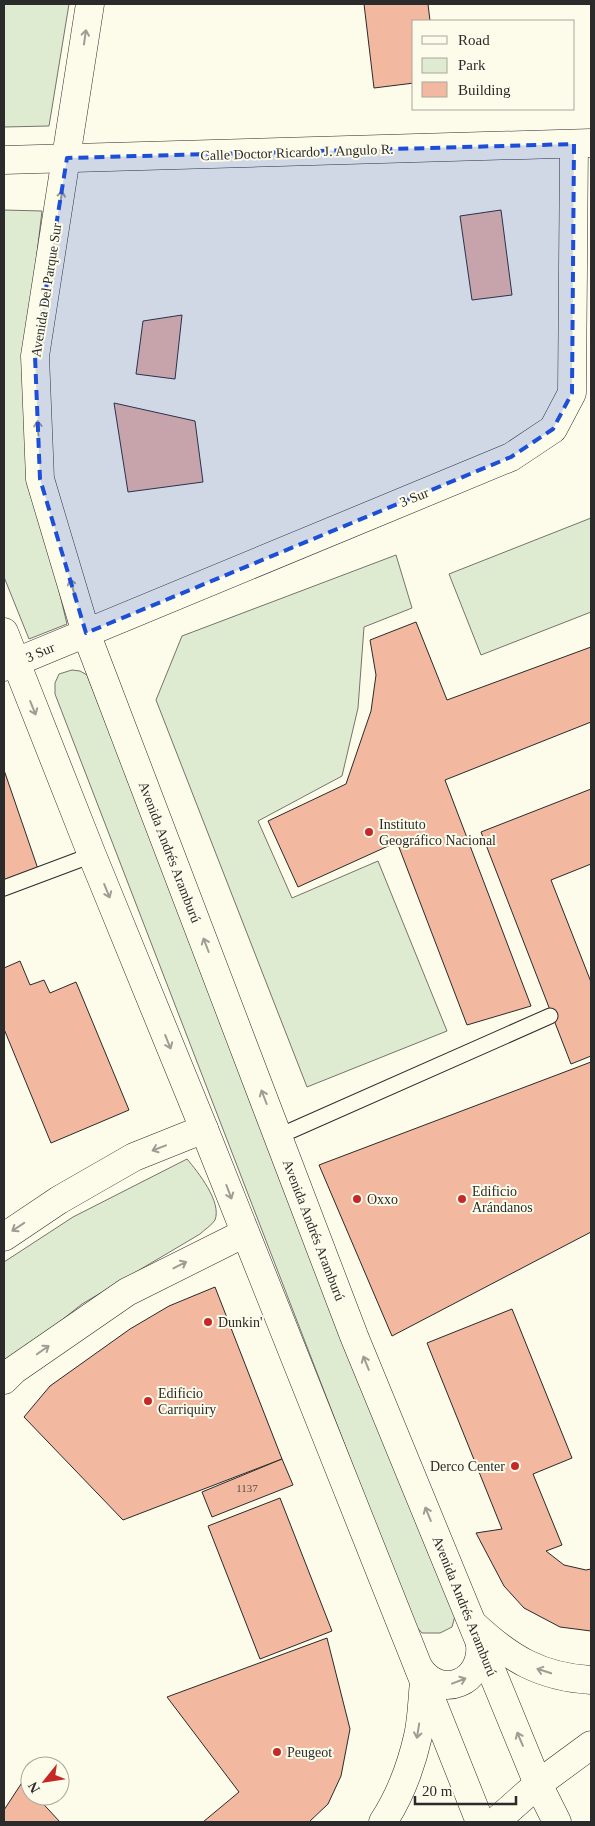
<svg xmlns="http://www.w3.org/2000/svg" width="595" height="1826" font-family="Georgia,serif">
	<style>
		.green { fill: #deebd1; stroke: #74746e }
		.building { fill: #f2b8a0; stroke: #2b2b2b }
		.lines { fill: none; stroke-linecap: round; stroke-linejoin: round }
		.service-casing { stroke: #2b2b2b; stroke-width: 17 }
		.minor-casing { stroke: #2b2b2b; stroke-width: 29 }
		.secondary-casing { stroke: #2b2b2b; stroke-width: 29 }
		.primary-casing { stroke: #2b2b2b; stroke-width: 29 }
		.service { stroke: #fdfbea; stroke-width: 15 }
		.minor { stroke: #fdfbea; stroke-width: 28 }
		.secondary { stroke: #fdfbea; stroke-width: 28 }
		.primary { stroke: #fdfbea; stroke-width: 28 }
		.oneway { stroke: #9e9d94 }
		.marked { fill: #1d4ed8; fill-opacity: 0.2; stroke: #1d4ed8; stroke-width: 4; stroke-dasharray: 10 6; stroke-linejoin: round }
		.poi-dot { fill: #c62828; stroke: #fdfbea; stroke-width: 2 }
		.labels { text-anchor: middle; stroke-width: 4; stroke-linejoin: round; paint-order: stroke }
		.number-label { font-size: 11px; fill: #5d4e48 }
		.street-label { font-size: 14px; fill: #2b2b2b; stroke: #fdfbea }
		.poi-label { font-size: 14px; fill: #2b2b2b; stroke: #fdfbea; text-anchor: start }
	</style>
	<rect width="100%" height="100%" fill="#fdfbea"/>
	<g class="green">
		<path d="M4 4H69L49 126 4 127Z"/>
		<path d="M4 210 42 211 26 346 32 478 67 624 29 639 4 577Z"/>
		<path d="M591 518V612L481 655 449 574Z"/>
		<path d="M396 555 412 608 364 627 358 708 342 776 258 821 292 898 378 861 447 1031 307 1087 156 700 182 636Z"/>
		<path d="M72 670 80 671 87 675 456 1612 452 1627 440 1633H422L414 1624 55 694V683L59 674Z"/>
		<path d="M187 1159C198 1172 222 1202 215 1220 212 1225 204 1230 200 1234L82 1304 4 1366V1262L73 1217Z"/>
	</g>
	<g class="building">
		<path d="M364 4H428L430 21H414V83L374 88Z"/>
		<path d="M501 210 512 295 472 300 460 216Z"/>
		<path d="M182 315 175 379 136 374 143 321Z"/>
		<path d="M114 403 195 421 203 482 128 492Z"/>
		<path d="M416 622 447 700 591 647V722L445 780 531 1006 467 1025 397 842 298 887 268 821 346 784 371 711 376 675 370 640Z"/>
		<path d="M4 770 38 869 4 881Z"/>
		<path d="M591 789V864L551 880 591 982V1056L571 1064 481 832Z"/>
		<path d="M20 961 30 985 44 980 50 993 76 982 129 1110 51 1143 4 1029V968Z"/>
		<path d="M591 1062V1232L392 1336 319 1165Z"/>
		<path d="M215 1287 282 1459 123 1520 24 1417 50 1386 130 1329 169 1306Z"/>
		<path d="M512 1309 572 1458 533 1474 562 1545 546 1551 564 1565 586 1570 591 1569V1631L560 1627 524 1608 504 1586 476 1533 502 1529 427 1343Z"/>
		<path d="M282 1459 293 1485 212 1517 202 1492Z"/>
		<path d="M280 1498 332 1631 260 1659 208 1526Z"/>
		<path d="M327 1638 350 1729 341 1776 328 1804 309 1822H203L239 1792 167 1697Z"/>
		<path d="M23 1781 30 1789V1796H36L60 1822H4V1810Z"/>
	</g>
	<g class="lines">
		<g class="service-casing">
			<g id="service">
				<path d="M4 888 92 855"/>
				<path d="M279 1136 550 1016"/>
			</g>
		</g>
		<g class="minor-casing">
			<g id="minor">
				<path d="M4 160 591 143"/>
				<path d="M4 667 511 457 553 429 572 393 574 144"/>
				<path d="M383 1822C400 1796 411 1767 418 1736 422 1719 422 1700 424 1682"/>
			</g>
		</g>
		<g class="secondary-casing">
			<g id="secondary">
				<path d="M90 4 35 356 40 479 86 633 354 1336 538 1784 557 1822"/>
				<path d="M4 632 92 855 204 1129 480 1822"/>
				<path d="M4 1237 59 1200 134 1157 204 1129"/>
				<path d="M4 1380 14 1370 127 1292 245 1233"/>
				<path d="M419 1668C441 1701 484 1682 480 1644"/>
			</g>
		</g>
		<g class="primary-casing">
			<g id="primary">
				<path d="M473 1624C509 1658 540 1677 591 1680"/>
				<path d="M495 1822 538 1784 591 1745"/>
			</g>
		</g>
		<use href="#service" class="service"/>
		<use href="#minor" class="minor"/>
		<use href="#secondary" class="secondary"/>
		<use href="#primary" class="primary"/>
	</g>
	<defs><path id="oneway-shaft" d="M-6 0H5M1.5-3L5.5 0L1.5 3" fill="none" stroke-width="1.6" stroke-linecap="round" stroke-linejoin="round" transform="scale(1.25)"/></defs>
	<g class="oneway">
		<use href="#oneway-shaft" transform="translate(85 37) rotate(-82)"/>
		<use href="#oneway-shaft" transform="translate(61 198) rotate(-81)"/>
		<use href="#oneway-shaft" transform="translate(38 428) rotate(-93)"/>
		<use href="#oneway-shaft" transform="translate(72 586) rotate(-106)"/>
		<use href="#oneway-shaft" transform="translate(33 708) rotate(68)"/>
		<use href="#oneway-shaft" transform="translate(107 891) rotate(68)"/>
		<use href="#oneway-shaft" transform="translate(206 945) rotate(-111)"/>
		<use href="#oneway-shaft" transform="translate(168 1042) rotate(68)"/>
		<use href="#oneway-shaft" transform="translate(264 1097) rotate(-111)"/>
		<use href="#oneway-shaft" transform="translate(159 1148) rotate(159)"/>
		<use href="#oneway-shaft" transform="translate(229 1192) rotate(69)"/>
		<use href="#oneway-shaft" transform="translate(18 1227) rotate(146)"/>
		<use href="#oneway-shaft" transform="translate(180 1265) rotate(-27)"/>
		<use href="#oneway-shaft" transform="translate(43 1350) rotate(-35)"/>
		<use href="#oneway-shaft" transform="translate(366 1363) rotate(-112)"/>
		<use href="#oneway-shaft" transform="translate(428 1514) rotate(-112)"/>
		<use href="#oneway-shaft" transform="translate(544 1671) rotate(-162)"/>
		<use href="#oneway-shaft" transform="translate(459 1681) rotate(-21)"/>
		<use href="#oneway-shaft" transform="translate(418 1731) rotate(99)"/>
		<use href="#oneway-shaft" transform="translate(520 1739) rotate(-113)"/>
	</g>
	<path class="marked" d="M574 144 572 393 553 429 511 457 86 633 40 479 35 356 67 158Z"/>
	<g class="poi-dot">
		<circle cx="369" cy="832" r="5"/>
		<circle cx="357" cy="1199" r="5"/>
		<circle cx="462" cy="1199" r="5"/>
		<circle cx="208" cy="1322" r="5"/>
		<circle cx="148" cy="1401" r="5"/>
		<circle cx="515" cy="1466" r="5"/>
		<circle cx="277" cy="1752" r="5"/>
	</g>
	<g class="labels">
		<g class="number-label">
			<text x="247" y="1492">1137</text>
		</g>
		<g class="street-label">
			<text transform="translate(297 152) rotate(-2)" y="5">Calle Doctor Ricardo J. Angulo R.</text>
			<text transform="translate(46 290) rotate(-81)" y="5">Avenida Del Parque Sur</text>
			<text transform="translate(414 497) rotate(-22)" y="5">3 Sur</text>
			<text transform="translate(40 652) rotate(-23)" y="5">3 Sur</text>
			<text transform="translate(170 852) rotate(69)" y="5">Avenida Andrés Aramburú</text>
			<text transform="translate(314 1230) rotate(69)" y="5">Avenida Andrés Aramburú</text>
			<text transform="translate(465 1606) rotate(68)" y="5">Avenida Andrés Aramburú</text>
		</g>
		<g class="poi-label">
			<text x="379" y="829">Instituto<tspan x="379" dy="16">Geográfico Nacional</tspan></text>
			<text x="472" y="1196">Edificio<tspan x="472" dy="16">Arándanos</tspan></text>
			<text x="367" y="1204">Oxxo</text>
			<text x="218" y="1327">Dunkin'</text>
			<text x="158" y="1398">Edificio<tspan x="158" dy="16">Carriquiry</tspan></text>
			<text x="505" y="1471" text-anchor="end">Derco Center</text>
			<text x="287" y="1757">Peugeot</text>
		</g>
	</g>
	<rect width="595" height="1826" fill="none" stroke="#2b2b2b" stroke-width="10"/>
	<rect x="412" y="20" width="162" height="90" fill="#fdfbea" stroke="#a9a89e"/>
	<rect x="422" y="36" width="25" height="8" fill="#fdfbea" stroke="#a9a89e"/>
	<text x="458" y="45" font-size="15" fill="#2b2b2b">Road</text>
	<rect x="422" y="58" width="25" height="15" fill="#deebd1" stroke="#a9a89e"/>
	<text x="458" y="70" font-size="15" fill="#2b2b2b">Park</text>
	<rect x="422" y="82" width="25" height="15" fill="#f2b8a0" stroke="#a9a89e"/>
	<text x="458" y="95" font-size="15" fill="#2b2b2b">Building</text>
	<g transform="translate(45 1781) rotate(240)"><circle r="24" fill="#fdfbea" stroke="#a9a89e"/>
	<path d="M0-4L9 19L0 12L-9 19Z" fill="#c62828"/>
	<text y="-8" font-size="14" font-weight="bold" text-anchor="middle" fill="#2b2b2b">N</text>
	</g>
	<path d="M415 1796v8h101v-8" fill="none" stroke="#2b2b2b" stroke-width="2.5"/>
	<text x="422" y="1796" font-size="15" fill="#2b2b2b" stroke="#fdfbea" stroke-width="4" paint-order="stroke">20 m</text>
</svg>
